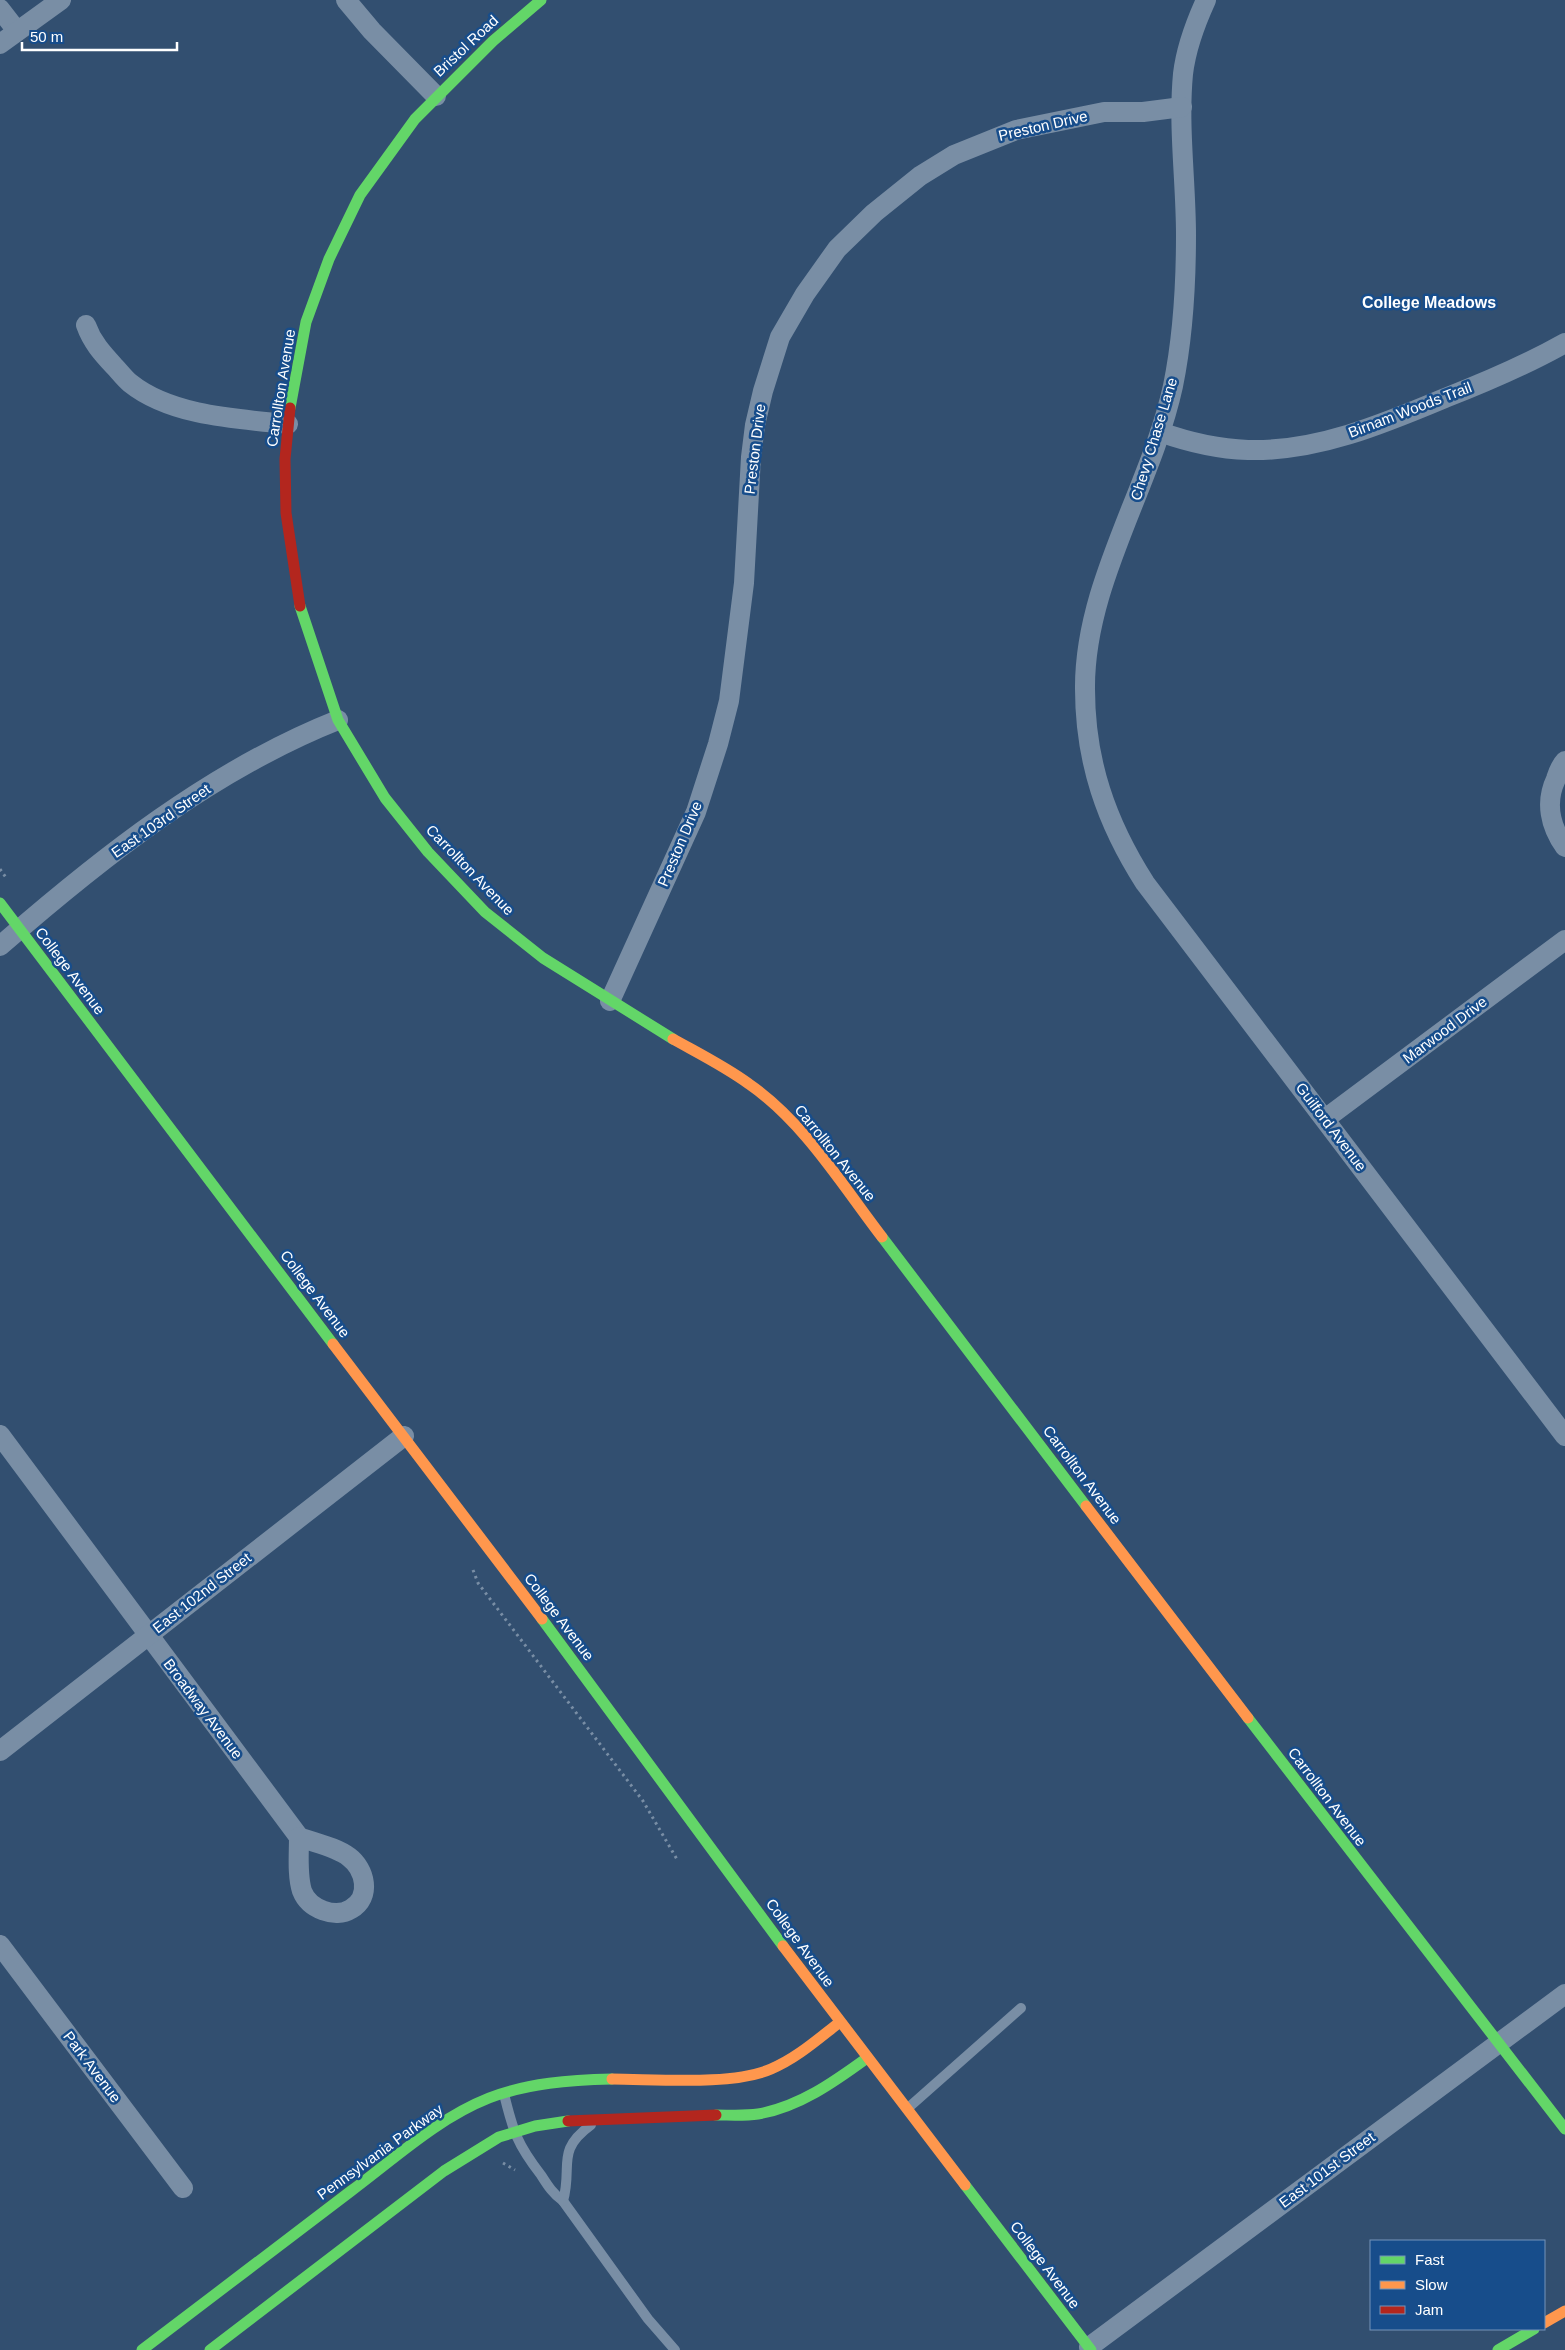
<svg xmlns="http://www.w3.org/2000/svg" width="1565" height="2350" font-family="Arial,sans-serif">
	<style>
		.lines { fill: none; stroke-linecap: round; stroke-linejoin: round }
		.path { stroke: #798ea5; stroke-width: 3; stroke-dasharray: 2.5 4; stroke-linecap: butt }
		.lane { stroke: #798ea5; stroke-width: 10 }
		.street { stroke: #798ea5; stroke-width: 20 }
		.fast { stroke: #63d668; stroke-width: 11 }
		.slow { stroke: #ff974d; stroke-width: 11 }
		.jam { stroke: #b3261e; stroke-width: 11 }
		.labels { text-anchor: middle; stroke-width: 5; stroke-linejoin: round; paint-order: stroke }
		.street-label { font-size: 15px; fill: #fff; stroke: #174d8b }
		.neighbourhood-label { font-size: 16px; font-weight: bold; fill: #fff; stroke: #174d8b }
	</style>
	<rect width="100%" height="100%" fill="#324f70"/>
	<g class="lines">
		<g class="path">
			<path d="M0 869 7 879"/>
			<path d="M473 1570 478 1583 643 1801 678 1861"/>
			<path d="M503 2163 515 2170"/>
		</g>
		<g class="lane">
			<path d="M504 2094C513 2131 517 2144 541 2175 548 2186 553 2194 563 2201L648 2319 675 2350"/>
			<path d="M908 2108 1021 2008"/>
			<path d="M563 2201C573 2166 555 2151 591 2125"/>
		</g>
		<g class="street">
			<path d="M346 0 372 31 436 96"/>
			<path d="M1206 0C1195 24 1186 48 1183 74 1178 127 1186 182 1186 235 1186 285 1183 337 1173 386 1151 487 1084 584 1085 689 1085 761 1106 822 1145 883L1565 1436"/>
			<path d="M0 9 17 31"/>
			<path d="M0 44 61 0"/>
			<path d="M86 325C92 342 102 353 114 366 119 371 124 378 130 383 171 416 237 419 288 424"/>
			<path d="M1160 432C1188 442 1218 449 1248 450 1316 452 1383 424 1445 398 1486 382 1526 365 1565 343"/>
			<path d="M1565 761C1560 766 1558 773 1556 779 1545 802 1550 826 1565 847"/>
			<path d="M0 946C101 858 212 770 338 720"/>
			<path d="M610 1001 696 812 718 744 729 701 744 583 751 457 755 425 763 391 780 337 805 294 837 249 874 213 920 176 954 155 1016 130 1104 112H1143L1182 107"/>
			<path d="M1325 1119 1565 940"/>
			<path d="M0 1435 299 1837"/>
			<path d="M0 1751 404 1436"/>
			<path d="M299 1837C315 1843 336 1847 349 1857 365 1869 372 1897 351 1909 335 1919 309 1909 302 1891 297 1875 299 1854 299 1837Z"/>
			<path d="M0 1945 183 2188"/>
			<path d="M1089 2347 1565 1994"/>
		</g>
		<g class="fast">
			<path d="M290 408 306 322 329 259 360 195 415 119 493 41 541 0"/>
			<path d="M300 606 338 720 385 798 428 852 485 912 543 958 673 1039"/>
			<path d="M0 903 333 1344"/>
			<path d="M882 1237 1086 1506"/>
			<path d="M542 1619 783 1946"/>
			<path d="M1248 1718 1565 2129"/>
			<path d="M716 2115C730 2115 745 2116 758 2114 799 2107 834 2082 867 2058"/>
			<path d="M965 2185 1091 2350"/>
			<path d="M142 2350C212 2297 281 2244 351 2191 394 2159 438 2118 489 2098 528 2083 570 2080 612 2079"/>
			<path d="M210 2350 444 2171 499 2137 535 2126 568 2121"/>
			<path d="M1498 2350 1534 2329"/>
		</g>
		<g class="slow">
			<path d="M673 1039C698 1053 726 1067 749 1084 804 1122 842 1185 882 1237"/>
			<path d="M333 1344 542 1619"/>
			<path d="M1086 1506 1248 1718"/>
			<path d="M783 1946 965 2185"/>
			<path d="M612 2079C655 2079 733 2086 771 2069 797 2058 818 2039 840 2022"/>
			<path d="M1544 2323 1565 2311"/>
		</g>
		<g class="jam">
			<path d="M290 408 285 459 286 513 300 606"/>
			<path d="M568 2121 716 2115"/>
		</g>
	</g>
	<g class="labels">
		<g class="street-label">
			<text transform="translate(466 46) rotate(-43)" y="5">Bristol Road</text>
			<text transform="translate(1043 126) rotate(-13)" y="5">Preston Drive</text>
			<text transform="translate(281 388) rotate(-81)" y="5">Carrollton Avenue</text>
			<text transform="translate(1410 410) rotate(-21)" y="5">Birnam Woods Trail</text>
			<text transform="translate(1154 439) rotate(-73)" y="5">Chevy Chase Lane</text>
			<text transform="translate(755 449) rotate(-83)" y="5">Preston Drive</text>
			<text transform="translate(161 821) rotate(-35)" y="5">East 103rd Street</text>
			<text transform="translate(680 844) rotate(-67)" y="5">Preston Drive</text>
			<text transform="translate(470 870) rotate(46)" y="5">Carrollton Avenue</text>
			<text transform="translate(70 971) rotate(53)" y="5">College Avenue</text>
			<text transform="translate(1445 1030) rotate(-37)" y="5">Marwood Drive</text>
			<text transform="translate(1331 1127) rotate(53)" y="5">Guilford Avenue</text>
			<text transform="translate(835 1153) rotate(51)" y="5">Carrollton Avenue</text>
			<text transform="translate(315 1294) rotate(53)" y="5">College Avenue</text>
			<text transform="translate(1082 1475) rotate(53)" y="5">Carrollton Avenue</text>
			<text transform="translate(202 1593) rotate(-38)" y="5">East 102nd Street</text>
			<text transform="translate(559 1617) rotate(53)" y="5">College Avenue</text>
			<text transform="translate(203 1709) rotate(53)" y="5">Broadway Avenue</text>
			<text transform="translate(1327 1797) rotate(53)" y="5">Carrollton Avenue</text>
			<text transform="translate(800 1943) rotate(54)" y="5">College Avenue</text>
			<text transform="translate(92 2067) rotate(53)" y="5">Park Avenue</text>
			<text transform="translate(380 2152) rotate(-36)" y="5">Pennsylvania Parkway</text>
			<text transform="translate(1327 2170) rotate(-37)" y="5">East 101st Street</text>
			<text transform="translate(1045 2265) rotate(53)" y="5">College Avenue</text>
		</g>
		<g class="neighbourhood-label">
			<text x="1429" y="308">College Meadows</text>
		</g>
	</g>
	<rect x="1370" y="2240" width="175" height="90" fill="#174d8b" stroke="#7494b9"/>
	<rect x="1380" y="2256" width="25" height="8" fill="#63d668" stroke="#7494b9"/>
	<text x="1415" y="2265" font-size="15" fill="#ffffff">Fast</text>
	<rect x="1380" y="2281" width="25" height="8" fill="#ff974d" stroke="#7494b9"/>
	<text x="1415" y="2290" font-size="15" fill="#ffffff">Slow</text>
	<rect x="1380" y="2306" width="25" height="8" fill="#b3261e" stroke="#7494b9"/>
	<text x="1415" y="2315" font-size="15" fill="#ffffff">Jam</text>
	<path d="M22 42v8h155v-8" fill="none" stroke="#ffffff" stroke-width="2.5"/>
	<text x="30" y="42" font-size="15" fill="#ffffff" stroke="#174d8b" stroke-width="4" paint-order="stroke">50 m</text>
</svg>
